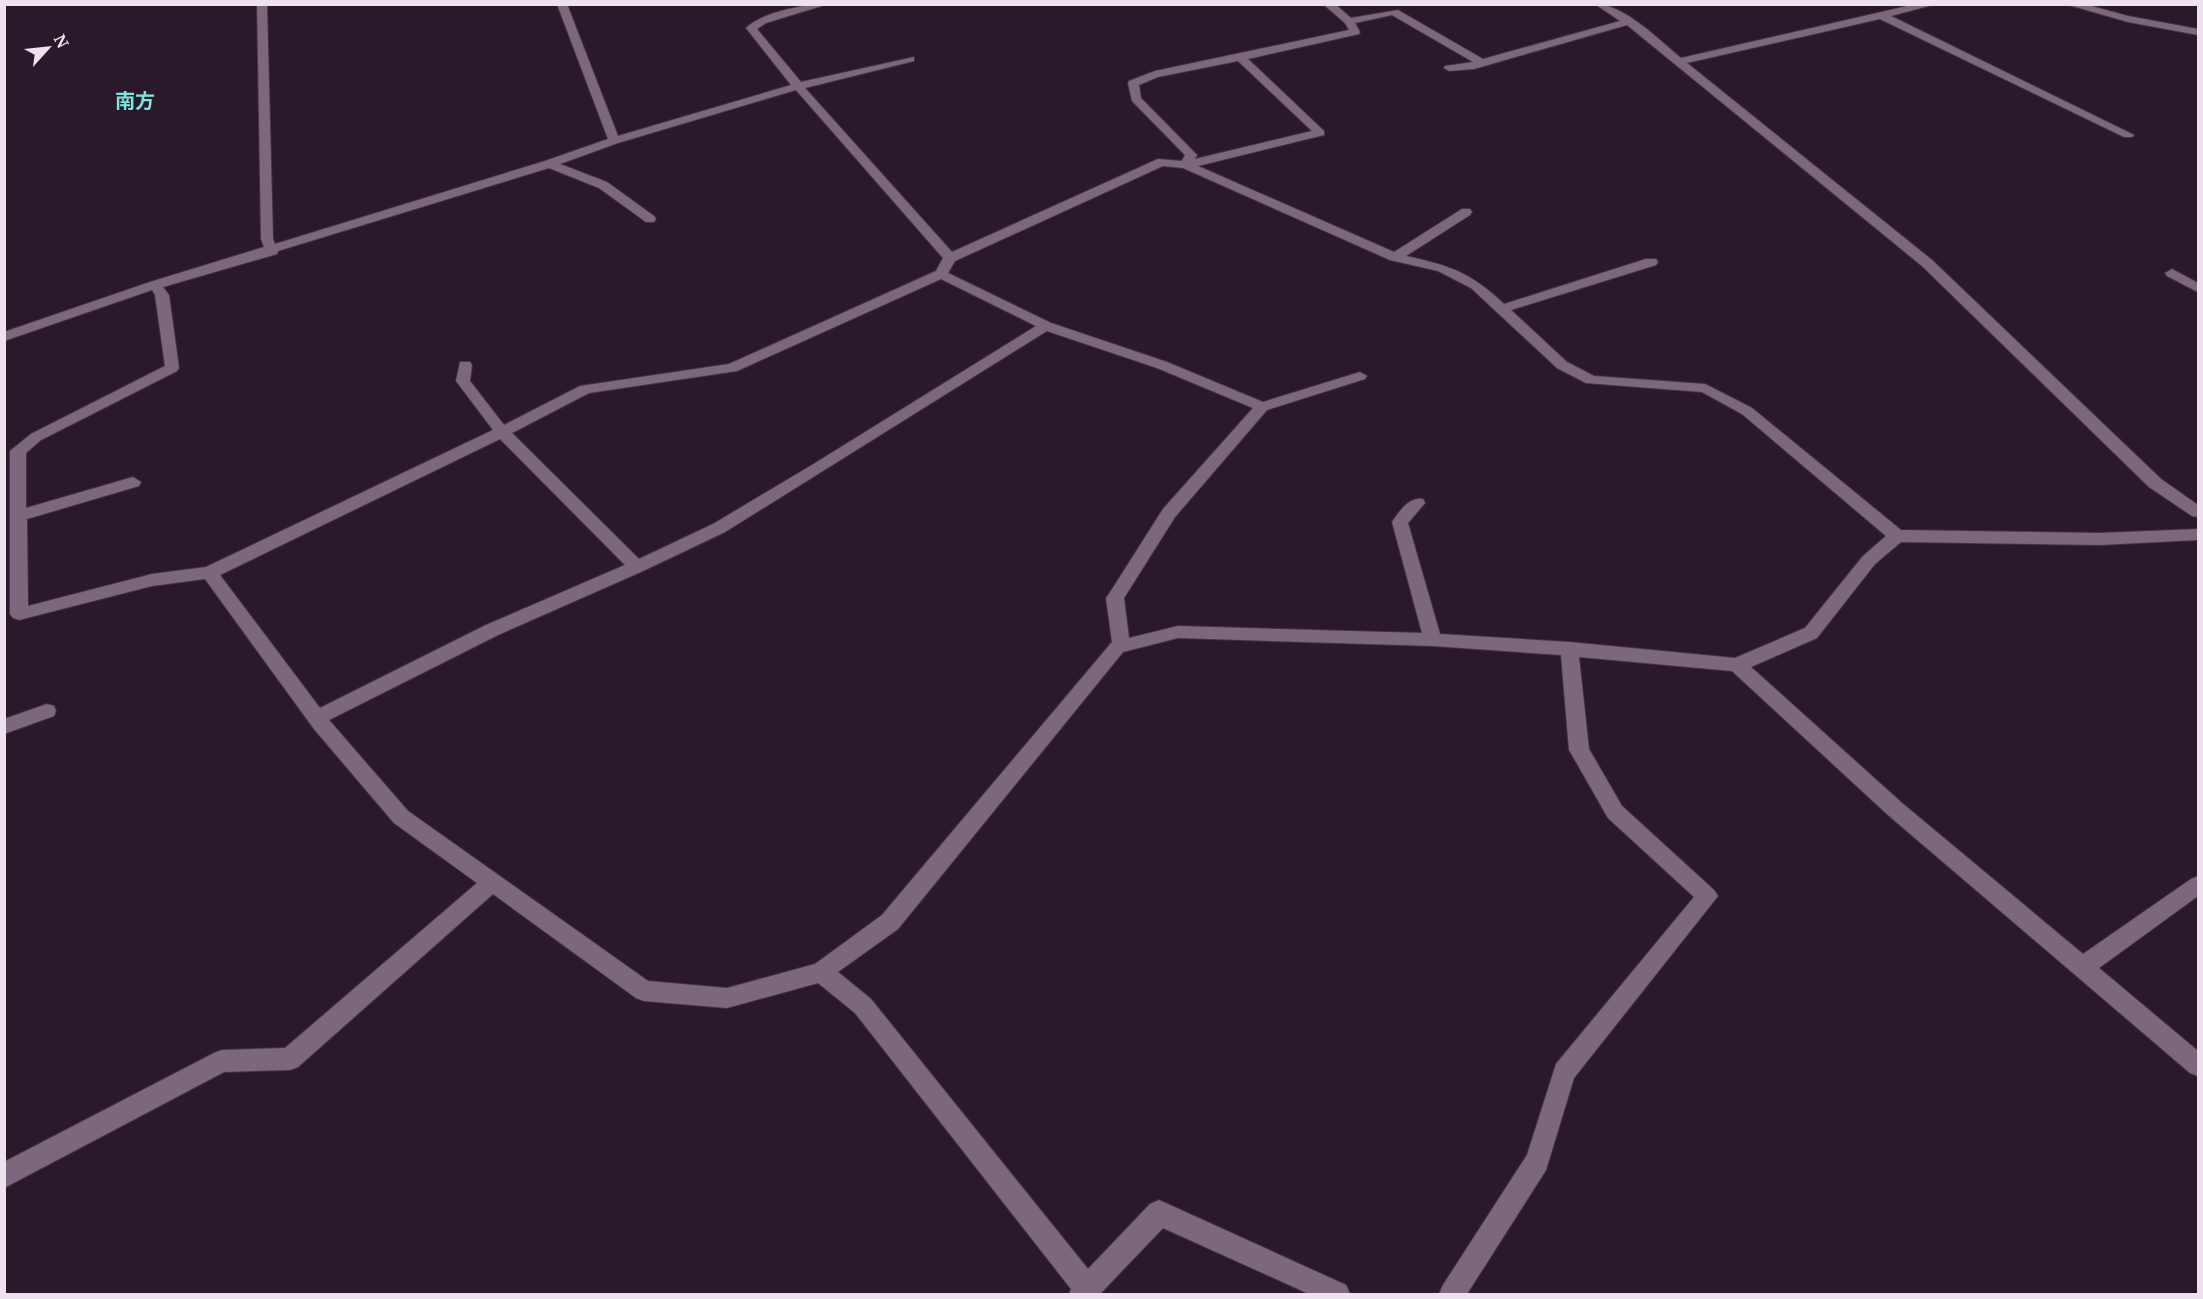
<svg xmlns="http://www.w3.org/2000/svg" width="2203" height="1299" font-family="'Noto Serif','Noto Sans JP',serif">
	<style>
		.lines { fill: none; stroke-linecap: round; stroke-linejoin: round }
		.minor-casing { stroke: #423542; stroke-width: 2 }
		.minor { fill: #7c677c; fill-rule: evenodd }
		.labels { text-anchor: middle; stroke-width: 4.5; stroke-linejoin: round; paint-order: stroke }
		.far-quarter-label { font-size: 20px; font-weight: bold; fill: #7ce6dc; stroke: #2a192a }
	</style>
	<rect width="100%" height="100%" fill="#2a192a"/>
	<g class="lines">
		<g class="minor-casing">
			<g id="minor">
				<path d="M257 4H267L273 239 275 244 545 161 608 139 557 4H567L618 136 791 85 746 28C762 12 806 4 828 4L766 23 757 29 801 82 914 57V61L805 88 952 252 1158 159 1182 161 1185 155 1132 101 1128 83 1129 81 1155 71 1349 30 1345 23 1323 4H1335L1351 18 1398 10 1483 59 1620 21 1595 4C1624 4 1659 40 1681 58L1916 4H1936L1891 16 2134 135 2132 137H2124L1880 19 1687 63 1932 260 2161 479 2198 505V517L2192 516 2149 487 1922 266 1627 25 1474 69 1449 71 1444 68 1445 66 1473 62 1392 15 1355 23 1360 32 1359 34 1248 59 1324 131V135L1198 166 1394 252 1462 209H1470L1472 212 1470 215 1406 256C1451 266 1470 272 1504 304L1646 259H1656L1658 262 1656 265 1511 310 1567 362 1594 376 1705 384 1752 408 1901 530 2100 533 2198 529V540L2100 545 1901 542 1875 564 1817 638 1751 667 1902 803 2083 954 2191 879 2198 876V896L2099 968 2198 1051V1076L2190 1073 1888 815 1732 671 1579 657 1589 749 1622 806 1714 890 1718 896 1574 1078 1546 1170 1467 1294H1439L1443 1285 1527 1155 1556 1064 1694 897 1608 818 1572 755 1569 750 1561 655 1433 646 1178 638 1123 652 898 929 838 972 871 999 1088 1269 1150 1204 1159 1200 1346 1285 1350 1294H1309L1163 1228 1100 1294H1069L1071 1289 855 1013 818 983 727 1008 644 1001 636 998 493 894 298 1067 290 1070 224 1072 4 1188V1162L214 1053 222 1050 285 1048 477 883 394 823 314 729 205 579 152 586 19 620 13 618 10 614V451L31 434 165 366 155 295 152 290 4 341V332L150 282 264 247 261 239ZM1238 61 1312 131 1195 159 1197 155 1195 153 1141 98 1139 85 1158 77ZM796 90 943 258 936 271 729 364 580 386 504 425 470 381 472 365 470 362H460L456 381 493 430 206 567 152 574 28 606 27 519 139 486 141 482 133 477 26 508V453L41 440 177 371 179 368 169 295 163 287 277 254 278 251 549 168 599 188 646 222H654L656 219 654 216 607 182 560 164 618 143ZM1163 166 1183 168 1390 260 1438 271 1471 288 1557 368 1586 383 1702 392 1742 414 1886 536 1863 556 1805 628 1735 658 1569 642 1440 634 1408 523 1425 503 1423 499C1409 496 1399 512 1392 522L1422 633 1178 626 1129 638 1124 598 1175 517 1267 410 1365 379 1367 376 1360 372 1263 402 1167 362 1051 323 948 273 955 261ZM941 279 1036 326 812 465 713 524 639 559 512 433 589 393 737 371ZM1047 331 1157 368 1253 408 1163 509 1109 594 1106 598 1112 642 882 915 815 964 727 988 648 981 408 811 329 720 498 635 643 571 725 532ZM500 439 625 565 486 625 320 708 220 575Z"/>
				<path d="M2065 4H2084L2128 16 2198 29V35L2128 22Z"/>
				<path d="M2172 269 2198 283V292L2167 276 2165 273Z"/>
				<path d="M47 704 54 706 56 711 54 716 4 734V719Z"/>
			</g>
		</g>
		<use href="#minor" class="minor"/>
	</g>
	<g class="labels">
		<g class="far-quarter-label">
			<text x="135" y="108">南方</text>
		</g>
	</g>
	<rect width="2203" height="1299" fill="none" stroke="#eee2ee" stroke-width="12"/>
	<g transform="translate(48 48) rotate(63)" stroke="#2a192a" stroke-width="4.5" paint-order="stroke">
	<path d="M0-4.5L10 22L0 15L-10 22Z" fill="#eee2ee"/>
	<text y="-9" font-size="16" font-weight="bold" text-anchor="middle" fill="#eee2ee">N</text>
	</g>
</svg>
